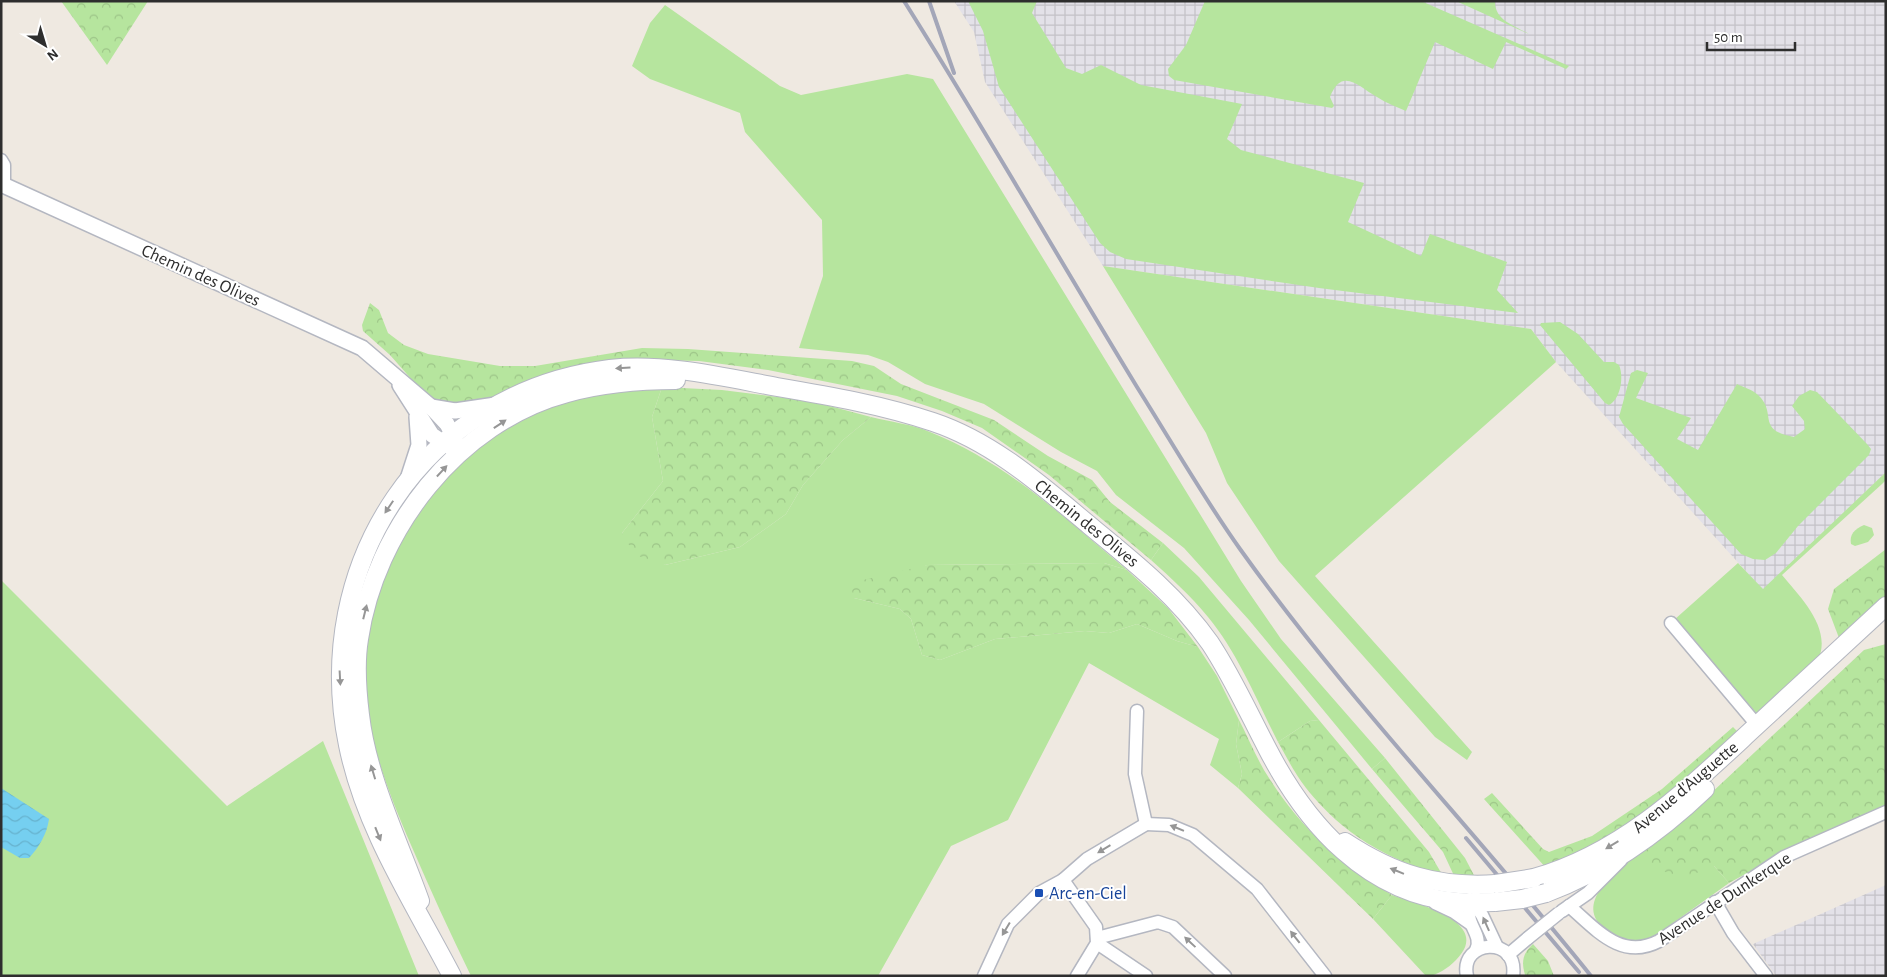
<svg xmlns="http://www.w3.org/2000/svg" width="1887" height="977" font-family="'Alegreya Sans',sans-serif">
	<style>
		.industrial { fill: url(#industrial-grid) }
		.grass { fill: #b6e59e }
		.forest { fill: url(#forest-crowns) }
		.water { fill: url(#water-waves) }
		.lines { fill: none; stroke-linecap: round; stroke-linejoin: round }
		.minor-casing { stroke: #b4b7c1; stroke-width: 15 }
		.tertiary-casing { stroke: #b4b7c1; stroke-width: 18 }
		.secondary-casing { stroke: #b4b7c1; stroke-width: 20 }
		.minor { stroke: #fff; stroke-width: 12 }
		.tertiary { stroke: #fff; stroke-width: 15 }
		.secondary { stroke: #fff; stroke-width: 18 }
		.rail { stroke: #a3a6b8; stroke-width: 4 }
		.minor-bridge-casing { stroke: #b4b7c1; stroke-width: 15; stroke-linecap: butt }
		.secondary-bridge-casing { stroke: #b4b7c1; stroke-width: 20; stroke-linecap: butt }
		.minor-bridge { stroke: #fff; stroke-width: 12 }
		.secondary-bridge { stroke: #fff; stroke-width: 18 }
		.oneway { fill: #969696 }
		.transit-dot { fill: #1a4fb4; stroke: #fff; stroke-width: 2 }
		.labels { text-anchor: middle; stroke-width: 4; stroke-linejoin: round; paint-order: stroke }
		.street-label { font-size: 18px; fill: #2e2e2e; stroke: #fff }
		.transit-label { font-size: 18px; fill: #164399; stroke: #fff; text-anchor: start }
	</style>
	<defs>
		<pattern id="industrial-grid" width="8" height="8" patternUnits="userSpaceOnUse" patternTransform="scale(1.25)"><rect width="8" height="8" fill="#e3e1e8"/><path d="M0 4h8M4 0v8" fill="none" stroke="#c3c1c7"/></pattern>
		<pattern id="forest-crowns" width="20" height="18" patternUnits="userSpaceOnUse" patternTransform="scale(1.25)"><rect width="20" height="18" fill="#b6e59e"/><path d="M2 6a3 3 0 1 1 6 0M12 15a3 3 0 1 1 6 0" fill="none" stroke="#9dc588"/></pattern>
		<pattern id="water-waves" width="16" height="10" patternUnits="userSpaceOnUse" patternTransform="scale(1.25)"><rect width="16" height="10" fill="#75cff0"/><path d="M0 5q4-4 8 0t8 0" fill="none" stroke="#66b2ce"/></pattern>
	</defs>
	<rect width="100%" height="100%" fill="#efe9e1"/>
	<g class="industrial">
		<path d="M954 1H1886V472L1763 590 1556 362 1531 329 1103 266 985 82 974 32Z"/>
		<path d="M1886 885V976H1776L1753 944Z"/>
	</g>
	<g class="grass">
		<path d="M968 1H1037L1032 13 1066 68 1082 74 1101 65 1141 85 1242 104 1227 139 1241 150 1364 183 1348 222 1421 256 1430 234 1507 262 1497 290 1518 313 1319 288 1126 259 1110 252 1100 243 999 87 983 31Z"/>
		<path d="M1205 1H1421L1569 66 1566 69 1506 42 1493 69 1435 42 1406 111C1397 107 1386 103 1377 97 1359 87 1342 66 1330 97L1334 106 1332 108 1174 80 1169 76 1168 69 1186 45Z"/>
		<path d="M1456 1H1495C1494 20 1515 26 1529 34Z"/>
		<path d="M665 5 780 86 801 95 907 74 933 79 1241 581 1281 639 1385 758 1372 769 1249 620 1184 548 1116 495 1097 471 1061 452 984 404 925 384 888 362 868 355 799 348 823 276 822 220 745 132 740 113 650 79 632 66 650 23Z"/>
		<path d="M1103 266 1531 329 1556 362 1315 576 1472 752 1467 760 1435 737 1279 561 1227 483 1206 433Z"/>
		<path d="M1560 322 1578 334 1604 362H1614L1619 365C1624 376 1621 399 1609 405L1605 403 1540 325 1541 323Z"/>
		<path d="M1637 370 1648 373 1636 398 1691 418 1677 439 1698 450 1737 384C1743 387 1753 390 1758 395 1778 413 1755 430 1794 437L1805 429 1804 421 1792 406 1799 396 1810 390 1817 392 1867 444 1871 449 1869 455 1798 526 1776 553 1765 560 1753 559 1741 554 1623 424 1619 417 1631 373Z"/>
		<path d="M628 387H662L652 417 663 481 622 533 665 565 740 547 786 514 803 485 843 440 871 417C890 422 912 424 930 432 1006 462 1066 519 1127 570L1104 563 927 565 854 598 900 609 911 619 922 655 940 660 995 639 1085 631 1109 633 1137 624 1177 641 1198 647 1217 676 1239 720 1236 744 1242 774 1238 788 1210 765 1219 739 1089 663 1008 820 951 846 878 976H471C450 933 430 889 411 845 391 799 371 749 366 698 354 562 444 443 568 398 586 391 609 391 628 387Z"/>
		<path d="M1886 472V480L1882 484 1782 575C1801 598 1834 630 1817 662L1759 716 1674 620 1738 563 1763 589Z"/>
		<path d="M1864 525 1872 528 1874 535 1868 542 1855 546 1851 544C1849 534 1855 529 1864 525Z"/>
		<path d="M1163 543 1199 577 1319 720 1310 721 1278 742C1257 701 1238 653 1208 617 1191 596 1171 578 1151 560Z"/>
		<path d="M1 580 227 806 323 741 419 976H1Z"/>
		<path d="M1639 853 1714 866 1729 883 1652 938 1631 944C1623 940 1614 936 1607 931 1570 903 1618 871 1639 853Z"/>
		<path d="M1392 895C1415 903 1495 922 1456 960 1448 968 1437 976 1426 976L1373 919Z"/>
	</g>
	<g class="forest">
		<path d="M61 1H148L107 65Z"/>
		<path d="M370 303 379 310 388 333 404 345 428 354 500 366H535L642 348 688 349 852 361 874 366 901 384 994 420 1048 456 1092 480 1110 502 1163 543 1151 560 1049 475 982 428 942 411 897 396 768 370 699 361 656 360 488 401 444 405 428 398 390 355 363 331 362 325Z"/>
		<path d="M662 387 722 390 811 401 871 417 843 440 803 485 786 514 740 547 665 565 635 555 622 533 663 481 652 417Z"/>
		<path d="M1886 549V598L1839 638 1828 609 1834 589Z"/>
		<path d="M1104 563 1127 570 1168 608 1198 647 1177 641 1137 624 1109 633 1085 631 995 639 940 660 922 655 911 619 900 609 854 598 850 583 927 565Z"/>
		<path d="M1886 644 1885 807 1807 840 1729 883 1714 866 1684 878 1650 867 1639 853 1708 796 1864 650Z"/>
		<path d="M1239 720C1249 739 1257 760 1269 778 1300 828 1342 865 1392 895L1373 919 1238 788 1242 774 1236 744Z"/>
		<path d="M1319 720 1429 852 1443 876C1387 859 1343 835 1306 788 1295 774 1287 758 1278 742L1310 721Z"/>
		<path d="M1733 727 1739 733 1626 830 1547 869 1484 799 1492 793 1543 849 1549 852 1592 836 1662 789Z"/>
		<path d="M1385 758 1465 858 1476 879 1456 880 1443 852 1372 769Z"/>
		<path d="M1533 944 1548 961 1554 976 1525 975C1521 961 1523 953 1533 944Z"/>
	</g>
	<path class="water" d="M1 788 49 819C47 834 39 847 29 858H20L1 847Z"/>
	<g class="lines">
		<g class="minor-casing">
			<g id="minor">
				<path d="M1 160 4 165V185"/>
				<path d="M1671 623 1757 725"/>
				<path d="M1137 711 1135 774 1146 824"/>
				<path d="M1146 824 1169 825 1193 835 1257 889 1325 976"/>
				<path d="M1063 880 1096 927 1097 943 1077 976"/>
				<path d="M1470 899 1482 915 1497 947"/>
				<path d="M1715 902 1733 933 1766 976"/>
				<path d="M1435 903 1454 912 1471 924"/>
				<path d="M1569 906C1596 929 1621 961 1659 941L1784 857 1886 812"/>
				<path d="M1562 911 1588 893 1621 860"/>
				<path d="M1097 938 1158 922 1173 927 1225 976"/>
				<path d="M1097 943 1146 976"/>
				<path d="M1476 950C1485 932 1456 919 1476 898"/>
				<path d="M1508 955 1528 938"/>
				<path d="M984 976 1008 924 1039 893 1063 880 1087 859 1146 824"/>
				<path d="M1467 976C1459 939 1519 935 1513 976"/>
			</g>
		</g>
		<g class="tertiary-casing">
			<g id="tertiary">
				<path d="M1 184 362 348 431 407 447 424 458 446"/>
				<path d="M400 385 432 435 453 449"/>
				<path d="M431 407 455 411 496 405"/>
				<path d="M407 482 419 445 417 417"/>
			</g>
		</g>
		<g class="secondary-casing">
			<g id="secondary">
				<path d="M1345 842C1394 874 1437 888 1496 884"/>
				<path d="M1534 878C1623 853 1688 789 1754 728 1798 687 1842 647 1886 606"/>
				<path d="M1546 893C1607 870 1658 834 1705 789"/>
				<path d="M420 901C399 842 367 777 360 715 357 691 355 663 359 639 375 530 458 422 567 393 603 383 639 380 676 380"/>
				<path d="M452 976C413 901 365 829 348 745 311 565 423 392 610 369 665 363 723 377 777 387 830 396 882 405 933 422 993 442 1041 485 1089 525 1133 561 1177 596 1210 643 1232 676 1249 714 1268 750 1307 825 1368 894 1457 902 1470 903 1483 902 1495 902"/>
			</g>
		</g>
		<use href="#minor" class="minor"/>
		<use href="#tertiary" class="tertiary"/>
		<use href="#secondary" class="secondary"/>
		<g class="rail">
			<path d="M904 1C984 128 1059 259 1137 387 1171 441 1203 497 1240 549 1347 699 1476 832 1591 976"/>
			<path d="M929 1 954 73"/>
			<path d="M1466 838 1579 972"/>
		</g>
		<g class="minor-bridge-casing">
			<path id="minor-bridge" d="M1528 938 1559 913"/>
		</g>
		<g class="secondary-bridge-casing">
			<g id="secondary-bridge">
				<path d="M1496 884 1534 878"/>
				<path d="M1495 902 1522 899 1546 893"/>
			</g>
		</g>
		<use href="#minor-bridge" class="minor-bridge"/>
		<use href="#secondary-bridge" class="secondary-bridge"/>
	</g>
	<defs><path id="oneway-solid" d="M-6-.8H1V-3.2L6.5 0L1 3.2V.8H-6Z" transform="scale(1.25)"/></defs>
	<g class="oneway">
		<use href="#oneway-solid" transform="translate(623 368) rotate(176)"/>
		<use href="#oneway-solid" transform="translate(500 424) rotate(-34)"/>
		<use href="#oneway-solid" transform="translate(442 471) rotate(-47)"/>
		<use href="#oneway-solid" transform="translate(389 507) rotate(124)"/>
		<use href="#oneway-solid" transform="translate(365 612) rotate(-76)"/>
		<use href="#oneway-solid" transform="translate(340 678) rotate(87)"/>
		<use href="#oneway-solid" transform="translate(373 772) rotate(-107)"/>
		<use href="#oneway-solid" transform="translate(1177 828) rotate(-158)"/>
		<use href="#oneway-solid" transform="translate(378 834) rotate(68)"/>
		<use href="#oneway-solid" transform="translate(1612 845) rotate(149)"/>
		<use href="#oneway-solid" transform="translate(1104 849) rotate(149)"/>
		<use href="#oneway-solid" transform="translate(1397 871) rotate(-158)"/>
		<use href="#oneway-solid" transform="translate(1486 924) rotate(-114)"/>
		<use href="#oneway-solid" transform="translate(1006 929) rotate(121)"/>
		<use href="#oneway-solid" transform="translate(1295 937) rotate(-128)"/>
		<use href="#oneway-solid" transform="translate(1190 942) rotate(-137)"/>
	</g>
	<rect class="transit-dot" x="1034" y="888" width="10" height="10" rx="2.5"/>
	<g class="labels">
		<g class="street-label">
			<text transform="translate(201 275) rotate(24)" y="6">Chemin des Olives</text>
			<text transform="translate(1087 523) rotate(39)" y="6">Chemin des Olives</text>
			<text transform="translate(1685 787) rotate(-40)" y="6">Avenue d'Auguette</text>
			<text transform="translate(1724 898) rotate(-33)" y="6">Avenue de Dunkerque</text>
		</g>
		<g class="transit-label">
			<text x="1049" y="899">Arc-en-Ciel</text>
		</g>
	</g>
	<rect width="1887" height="977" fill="none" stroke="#2e2e2e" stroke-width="5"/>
	<g transform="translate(45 45) rotate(142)" stroke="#ffffff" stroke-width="4" paint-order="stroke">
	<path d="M0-4L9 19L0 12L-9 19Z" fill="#2e2e2e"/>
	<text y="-8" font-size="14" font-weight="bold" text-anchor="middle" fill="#2e2e2e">N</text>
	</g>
	<path d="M1707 42v8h88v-8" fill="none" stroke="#2e2e2e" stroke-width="2.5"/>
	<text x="1714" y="42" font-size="15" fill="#2e2e2e" stroke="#ffffff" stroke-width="4" paint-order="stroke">50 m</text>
</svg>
